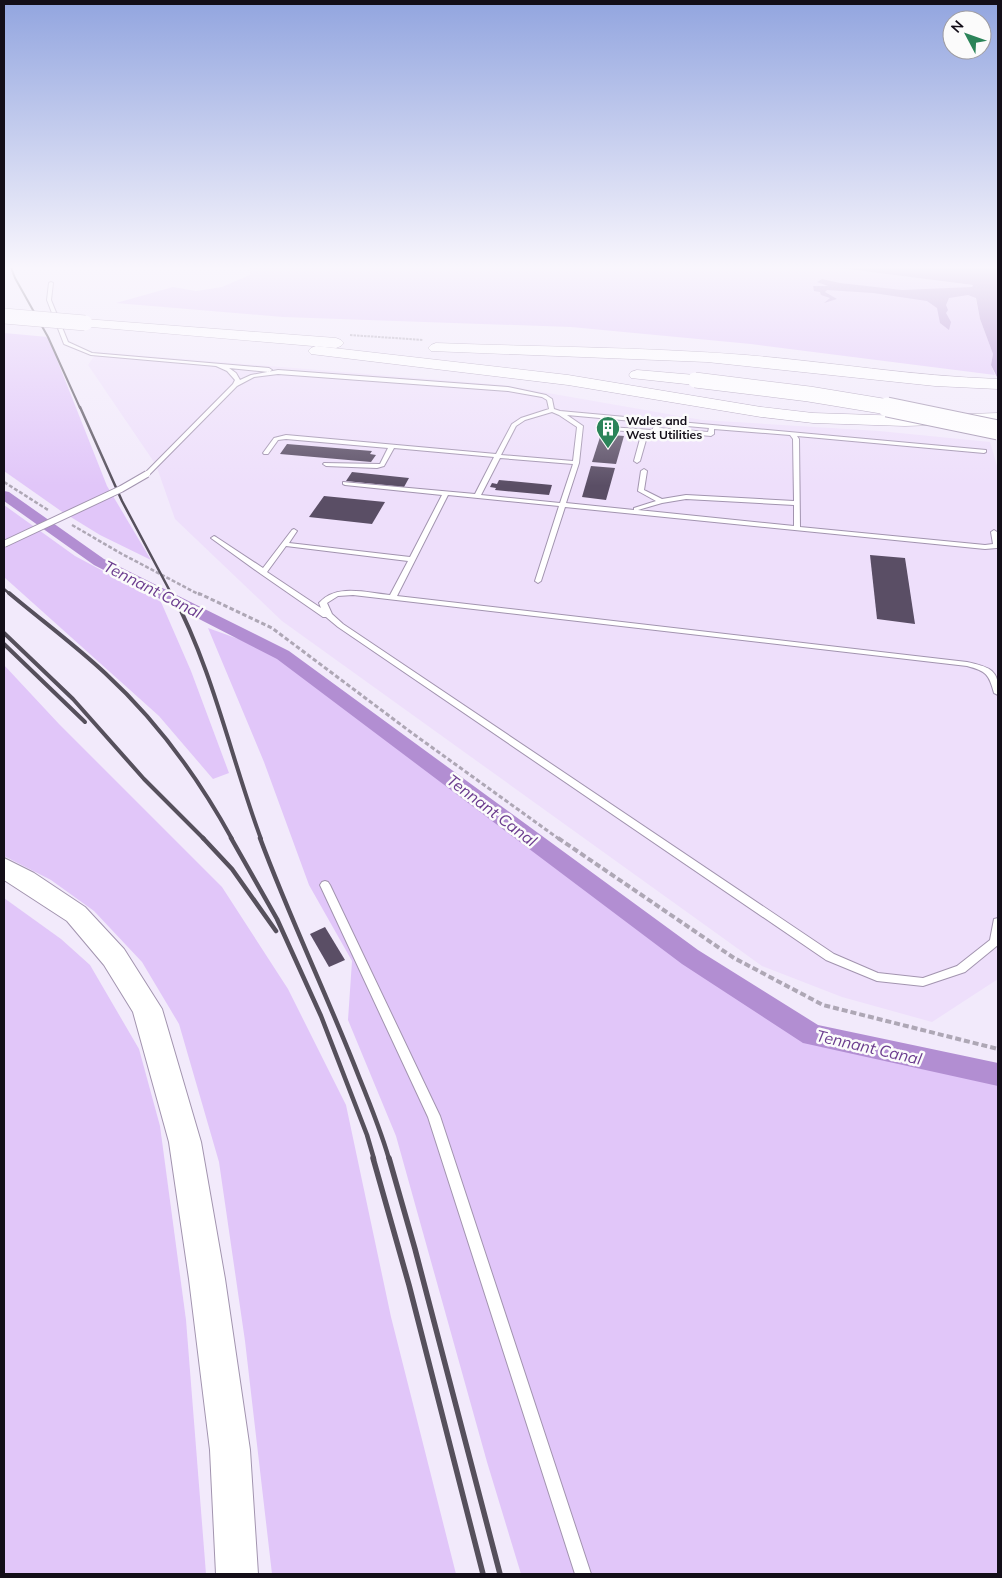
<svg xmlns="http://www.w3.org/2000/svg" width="1002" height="1578" font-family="Mulish,sans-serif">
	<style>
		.built { fill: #eedffb }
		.green { fill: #e1c6f9 }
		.water { fill: #b28ed2 }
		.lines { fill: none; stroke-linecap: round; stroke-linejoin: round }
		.canal { fill: #b28ed2; fill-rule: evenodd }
		.building { fill: #5a4e65 }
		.service-casing { stroke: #a294af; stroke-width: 2 }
		.secondary-casing { stroke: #a294af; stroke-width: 2 }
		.motorway-casing { stroke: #a294af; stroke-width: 1 }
		.path-far3 { stroke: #aea7b5; stroke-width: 2; stroke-dasharray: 2.5 1; stroke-linecap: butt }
		.path-far2 { stroke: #aea7b5; stroke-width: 2.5; stroke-dasharray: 4 2; stroke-linecap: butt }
		.path-far1 { stroke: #aea7b5; stroke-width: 3; stroke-dasharray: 4.5 2.5; stroke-linecap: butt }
		.path { stroke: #aea7b5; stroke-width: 4; stroke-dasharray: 6 3; stroke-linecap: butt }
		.service { fill: #fff; fill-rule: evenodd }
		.secondary { fill: #fff; fill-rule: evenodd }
		.motorway { fill: #fff; fill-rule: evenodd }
		.rail-far4 { stroke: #56505c; stroke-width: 2 }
		.rail-far3 { stroke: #56505c; stroke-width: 2.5 }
		.rail-far2 { stroke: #56505c; stroke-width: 4 }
		.rail-far1 { stroke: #56505c; stroke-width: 4.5 }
		.rail { stroke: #56505c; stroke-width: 5.5 }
		.service-bridge-casing { stroke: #a294af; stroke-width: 8; stroke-linecap: butt }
		.motorway-bridge-far1-casing { stroke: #a294af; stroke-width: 16; stroke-linecap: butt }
		.motorway-bridge-casing { stroke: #a294af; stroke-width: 21; stroke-linecap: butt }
		.service-bridge { stroke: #fff; stroke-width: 6 }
		.motorway-bridge-far1 { stroke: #fff; stroke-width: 15 }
		.motorway-bridge { stroke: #fff; stroke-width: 19 }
		.labels { text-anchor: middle; stroke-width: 5; stroke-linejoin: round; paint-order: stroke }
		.far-poi-label { font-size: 12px; font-weight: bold; fill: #130e18; stroke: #fbfbfb; text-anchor: start }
		.water-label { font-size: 16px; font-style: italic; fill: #6b3c8e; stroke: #fbfbfb }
	</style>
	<rect width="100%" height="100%" fill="#f2eafb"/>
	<path class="built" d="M97 352 502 385 702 420 879 431 990 442 998 469V979L932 1022 842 997 762 966 282 621 175 519 156 465 88 365Z"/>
	<g class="green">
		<path d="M250 265H797L825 266 973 285 980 319 993 354 991 365 995 375 751 344 571 327 283 317 116 303 173 287 196 291 222 287 250 275Z"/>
		<path d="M4 333 48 337 107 486 151 560 100 535 61 511 4 471Z"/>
		<path d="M4 505 75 556 161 602 191 671 229 773 213 779 159 716 4 577Z"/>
		<path d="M208 628 283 655 690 957 812 1035 998 1075V1574H521L487 1462 396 1136 348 1020 352 961 309 885 264 762Z"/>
		<path d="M4 665 59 724 222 887 288 989 346 1105 391 1317 456 1574H272L245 1341 219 1162 179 1024 142 962 94 911 51 880 4 856Z"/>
		<path d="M4 898 61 939 90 965 139 1049 160 1126 186 1320 206 1574H4Z"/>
	</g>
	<path class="water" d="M816 265H998V379L991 365 993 354 980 319 976 298 968 295 949 298 946 305 948 310 946 313 951 322 949 330 940 323 937 308 927 301 873 293 827 290 825 292 837 299 824 303 830 298 821 295 820 292 814 291 813 286H828L817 282 822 279 840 283 902 290 972 287 973 285Z"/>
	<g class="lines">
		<path class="canal" d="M4 491 9 492 104 559 289 651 698 950 818 1025 998 1063V1086L803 1043 682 964 277 659 94 565 4 501Z"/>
	</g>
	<g class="building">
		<path d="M601 434 624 436 616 464 592 462Z"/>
		<path d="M287 444 372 451 370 454 376 455 371 462 280 454Z"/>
		<path d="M591 466 615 468 606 500 582 497Z"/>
		<path d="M352 472 409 478 404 487 346 481Z"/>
		<path d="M499 480 552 485 549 495 495 490 496 488 490 487 492 483 497 484Z"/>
		<path d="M324 496 385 502 372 524 309 517Z"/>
		<path d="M870 555 905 558 915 624 877 619Z"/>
		<path d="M325 927 345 960 329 967 310 934Z"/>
	</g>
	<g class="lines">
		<g class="service-casing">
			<g id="service">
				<path d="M51 282 53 283 51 300 68 342 92 353 269 368 272 370 269 372 229 368 236 373 240 380 251 375 278 370 508 387 546 395 552 399 554 409 560 411 986 450V452L984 453 797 436 799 439 800 527 985 545 993 544 991 532 994 530 997 532 998 548H997L985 549 565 507 541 581 538 583 535 581 559 506 448 495 397 596 967 662C990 667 1000 670 998 695L994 693C989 674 986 671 967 666L353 595 338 596 327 603 332 614 343 624 834 954 878 973 923 978 957 966 990 940 994 919 998 918V945L965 972 923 986 877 981 826 960 338 627 326 617H323L261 574 211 538 214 536 216 537 263 568 292 530 294 529 297 531 289 543 410 557 442 495 345 485 343 484V482L475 494 494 457 394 448 384 466 377 468 326 466 323 464 324 463 380 464 388 448 286 439 278 440 268 454H264L263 453 274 438 286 435 496 454 512 424 521 418 549 409 547 400 542 397 508 391 278 374 254 377 237 386 149 475 147 476 144 474 145 473 233 384 235 380 227 371 216 366 91 355 64 344 47 300 49 283ZM552 412 559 415 577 427 573 461 501 455 516 426 525 420ZM567 415 709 428 708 432 659 428 660 426 657 424 655 425 652 430 610 427V429L612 430 649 433 640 439 634 461 637 463 640 461 646 440 654 435 657 431 711 436 714 434V429L790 435 793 439 794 501 686 495 662 499 644 490 647 471 644 469 641 471 638 491 656 501 634 508V510L566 503 579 463 583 426ZM500 458 573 464 560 503 481 495ZM686 499 794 505V526L638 510 662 503ZM286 546 408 561 390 595C368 593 336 583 319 603L321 608 267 572Z"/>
				<path d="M325 881 328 882 330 885 440 1116 591 1574H575L428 1117 320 885 322 882Z"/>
			</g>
		</g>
		<g class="secondary-casing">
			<path id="secondary" d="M4 858 34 873 85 907 124 949 162 1009 201 1142 225 1279 250 1450 258 1574H216L210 1450 189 1279 169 1142 133 1012 104 965 67 921 4 880Z"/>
		</g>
		<g class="motorway-casing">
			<g id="motorway">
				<path d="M85 319 336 338 341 340 344 343 341 346 336 348 80 326 78 323 80 320Z"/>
				<path d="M436 343C539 347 643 347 746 355 830 362 913 376 998 379V389L935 386 707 362 431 351 428 348 431 345Z"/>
				<path d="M316 346 568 375 761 407 813 413 905 416 998 413V423L905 426 813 423 761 417 568 385 311 354 308 351 311 348Z"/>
				<path d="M637 370 695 375 701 377 703 380 701 383 695 385 631 378 629 375 631 372Z"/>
			</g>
		</g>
		<path class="path-far3" d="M350 335 423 340"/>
		<g class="path-far2">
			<path d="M4 482 48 510"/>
			<path d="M72 525 122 554 200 595"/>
		</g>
		<path class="path-far1" d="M198 593 272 628 412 733 559 839"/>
		<path class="path" d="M558 838 734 958 823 1005 998 1049"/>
		<use href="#service" class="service"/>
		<use href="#secondary" class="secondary"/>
		<use href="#motorway" class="motorway"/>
		<path class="rail-far4" d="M10 265 15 278 48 337 80 408"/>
		<g class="rail-far3">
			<path d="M80 407 122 501 172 595"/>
			<path d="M4 589 11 595"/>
		</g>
		<g class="rail-far2">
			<path d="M9 593C41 620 75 645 106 674 156 720 199 779 232 839"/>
			<path d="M172 593C213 670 231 758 261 839"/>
			<path d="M4 633 73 699 144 779 204 839"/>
			<path d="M4 644 85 722"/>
		</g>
		<g class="rail-far1">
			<path d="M203 838 232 869 276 931"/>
			<path d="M231 838 277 919 321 1016 367 1135 374 1159"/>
			<path d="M260 838C290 919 328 997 359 1077 370 1104 381 1131 389 1159"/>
		</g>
		<g class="rail">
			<path d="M373 1158 409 1285 483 1574"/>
			<path d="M389 1158 415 1249 500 1574"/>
		</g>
		<g class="service-bridge-casing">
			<path id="service-bridge" d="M4 544 121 489 147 474"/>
		</g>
		<g class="motorway-bridge-far1-casing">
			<g id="motorway-bridge-far1">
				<path d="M4 316 85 323"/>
				<path d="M695 380 809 394 894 408"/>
			</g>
		</g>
		<g class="motorway-bridge-casing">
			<path id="motorway-bridge" d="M887 407 998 430"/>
		</g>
		<use href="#service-bridge" class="service-bridge"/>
		<use href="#motorway-bridge-far1" class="motorway-bridge-far1"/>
		<use href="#motorway-bridge" class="motorway-bridge"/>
	</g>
	<linearGradient id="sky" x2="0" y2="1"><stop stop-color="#92a5df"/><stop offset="0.55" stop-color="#f9f6fd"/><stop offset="1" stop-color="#f9f6fd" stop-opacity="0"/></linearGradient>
	<rect width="1002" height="486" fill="url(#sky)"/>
	<defs>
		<g id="building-pin" transform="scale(1.25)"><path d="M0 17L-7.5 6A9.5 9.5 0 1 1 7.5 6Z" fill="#2b8459" stroke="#fbfbfb"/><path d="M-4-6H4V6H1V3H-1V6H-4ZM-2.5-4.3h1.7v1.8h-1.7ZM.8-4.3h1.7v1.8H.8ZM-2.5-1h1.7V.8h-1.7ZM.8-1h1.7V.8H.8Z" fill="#fff"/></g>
	</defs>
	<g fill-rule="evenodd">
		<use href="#building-pin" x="608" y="428"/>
	</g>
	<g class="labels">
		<g class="far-poi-label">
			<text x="626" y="425">Wales and<tspan x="626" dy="14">West Utilities</tspan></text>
		</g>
		<g class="water-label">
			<text transform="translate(153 589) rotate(27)" y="6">Tennant Canal</text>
			<text transform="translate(492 810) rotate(37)" y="6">Tennant Canal</text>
			<text transform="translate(869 1047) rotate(13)" y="6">Tennant Canal</text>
		</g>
	</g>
	<rect width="1002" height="1578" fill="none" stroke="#130e18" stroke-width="10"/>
	<g transform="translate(967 35) rotate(311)"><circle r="24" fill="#fbfbfb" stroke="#9e9ca0"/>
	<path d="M0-4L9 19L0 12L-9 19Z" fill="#2b8459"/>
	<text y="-8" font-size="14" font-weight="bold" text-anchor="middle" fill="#130e18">N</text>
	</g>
</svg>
